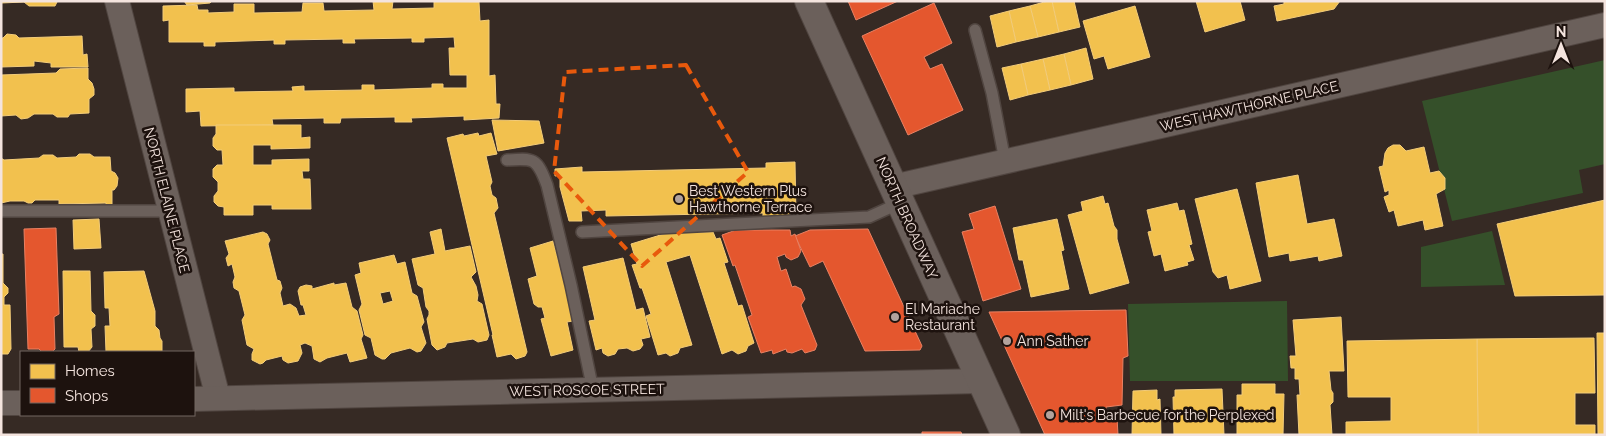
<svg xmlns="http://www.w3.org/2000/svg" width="1606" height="436" font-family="Raleway,sans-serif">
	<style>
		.green { fill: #35502a }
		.homes { fill: #f2c14e; stroke: #f3cc79; fill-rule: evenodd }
		.shops { fill: #e4572e; stroke: #e98163 }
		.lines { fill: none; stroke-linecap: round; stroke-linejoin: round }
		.service-casing { stroke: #504540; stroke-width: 14 }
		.minor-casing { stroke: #504540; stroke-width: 26 }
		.secondary-casing { stroke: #504540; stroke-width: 30 }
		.service { stroke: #6b605b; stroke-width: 11 }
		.minor { stroke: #6b605b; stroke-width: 24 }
		.secondary { stroke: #6b605b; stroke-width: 28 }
		.marked { fill: none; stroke: #e8590c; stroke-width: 4; stroke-dasharray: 10 6; stroke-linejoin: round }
		.poi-dot { fill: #b2a39d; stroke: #1d120e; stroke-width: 2 }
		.labels { text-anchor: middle; stroke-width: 5; stroke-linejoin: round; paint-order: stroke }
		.street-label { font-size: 14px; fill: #f4e4de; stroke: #1d120e }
		.poi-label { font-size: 14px; fill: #f4e4de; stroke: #1d120e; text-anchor: start }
	</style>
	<rect width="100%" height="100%" fill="#362a24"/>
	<g class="green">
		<path d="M1605 60V164L1579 170 1583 193 1452 221 1422 101Z"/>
		<path d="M1492 231 1505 285 1421 287V247Z"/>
		<path d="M1287 301 1288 381H1130L1128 304Z"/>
	</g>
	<g class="homes">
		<path d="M1 1H57V2L55 6H29L24 2 1 3Z"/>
		<path d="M184 1H212L210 3 187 5Z"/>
		<path d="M373 1H393L392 9 434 8V1L479 2 480 21 489 20V76L495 75 496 104H500L499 118 464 120V116L411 118 412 122H395V117L341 118 340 123H324V118L272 119 273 125 201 126 200 111 186 112V89L234 88V92L293 91 292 87 304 86V91L362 90V85H374V90L432 88V84H443V88H467V75H450L449 48H455L454 37 424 38V42H412V38L354 39 355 43H343V39L285 40V44H274V40L215 42V46H204V42H169V20L163 21V6L197 5 198 10H208V13L234 12V4H254V13L302 12 303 3H323L324 11 374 10Z"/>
		<path d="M1048 1H1052L1059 32 1038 37 1030 6Z"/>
		<path d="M1052 1H1074L1080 27 1059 32Z"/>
		<path d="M1196 1H1240L1245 20 1205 32Z"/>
		<path d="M1284 1H1340L1334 9 1277 21 1274 6 1284 4Z"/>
		<path d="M1030 6 1038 37 1016 42 1009 11Z"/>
		<path d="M1135 6 1150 57 1108 69 1104 56 1094 59 1083 21Z"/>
		<path d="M1009 11 1016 42 997 47 990 16Z"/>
		<path d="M7 34 16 35 19 38 82 36 83 55 87 54 88 67H51V63L34 61V66L1 67V38H3Z"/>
		<path d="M1086 48 1093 79 1071 85 1064 54Z"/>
		<path d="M1064 54 1071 85 1050 90 1043 59Z"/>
		<path d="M1043 59 1050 90 1028 95 1021 64Z"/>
		<path d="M1021 64 1028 95 1010 100 1002 68Z"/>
		<path d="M88 68V79L92 83 94 89V95L89 99V113L70 114 68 117H57L53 114H34L28 118 21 119 16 115 1 116V75L56 73 60 69Z"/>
		<path d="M492 120 539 121 544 143 498 151Z"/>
		<path d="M216 125H301V138L310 137V148L271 149V145H253V165H272V160L309 159V171H302L303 179H310L311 209H272V205H253V215H224V207L218 206 214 202V196L218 191V182L213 177V169L217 165H223L222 150H217L213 146V138L216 134Z"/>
		<path d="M478 133 479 136 491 133 497 154 486 156 492 182 490 186 492 195 496 198 498 208 494 213 527 352 525 356 516 359 511 354 497 357 492 335H493L447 138 463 134 464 136Z"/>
		<path d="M1393 145H1400L1406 151 1424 147 1430 173 1439 171 1445 178V189L1436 194 1443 226 1425 230 1423 220 1398 226 1394 210 1389 212 1384 197 1389 195V190L1385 192 1379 167 1383 166 1385 153 1388 148Z"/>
		<path d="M79 154H90L94 157H110L111 171 115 173 118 178 117 186 114 190H112V205H106V203L59 204V200H35L32 203H28L24 201H10L1 203V158L4 160 39 158 43 155H53L57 158 76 157Z"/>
		<path d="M795 162 796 217 763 218V213L606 216V210L581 211 582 221H569L560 187V175L555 176V169L582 167V172L766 168V163Z"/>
		<path d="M1298 175 1307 224 1334 219 1342 256 1319 261 1318 256 1290 261 1289 253 1269 257 1256 183Z"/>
		<path d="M1237 189 1261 281 1230 289 1227 275 1218 278 1213 272 1195 199Z"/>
		<path d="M1103 196 1105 204 1108 203 1114 226 1117 230V239L1129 283 1090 294 1068 215 1083 211 1081 202Z"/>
		<path d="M1605 200V295L1515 296 1497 224Z"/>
		<path d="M1177 203 1179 211 1184 210 1192 244 1189 245 1194 260 1187 262 1188 265 1165 271 1161 254 1154 256 1148 232 1152 231 1147 210Z"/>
		<path d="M99 219 101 248 74 249 73 220Z"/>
		<path d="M1057 219 1064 250 1061 251 1069 289 1031 297 1023 260H1019L1013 228Z"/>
		<path d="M441 229 445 251 470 246 476 272 471 277 476 286 478 295 477 301 482 304 489 335 487 340 478 342 473 339 447 343 445 347 437 350 432 345 427 319 429 315V311L426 307 423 288 418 285 412 259 435 254 430 232Z"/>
		<path d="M263 232 267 234 270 240 268 244 277 280 280 281 282 288 280 293 283 306 290 304 296 308 299 316 306 315 303 305H301L298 291 300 287 306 285 312 286V289L334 283V285L346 283 352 307 357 311 363 335 361 339 367 358 350 362 347 353 327 358 320 362 314 359 312 346 305 343 300 345 302 353 298 361 288 363 283 360 282 356 266 360 263 363 260 364 252 360V354L254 349 247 345 242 320 245 315 239 291 234 288 233 282 235 277 232 264 228 266 226 258 229 254 225 241Z"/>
		<path d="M713 232 716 239 720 238 728 262 724 263 738 306 742 305 754 343 748 346 746 351 738 354 732 350 722 354 690 255 666 262 692 345 680 348 678 353 670 356 666 353 658 355 646 316 651 314 642 288H640L632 265 637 264 631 244 667 233Z"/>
		<path d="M553 241 562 275 566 277 568 285 566 291 573 321 567 322 573 350 551 356 541 319 545 318 542 307H538L534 304 528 279 537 276 530 248Z"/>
		<path d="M1 254H3V283L8 288V293L4 297V305H10L11 349 8 354H1Z"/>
		<path d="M394 255 397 264 405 262 412 293 417 296 424 322 421 327 426 343 421 351 417 352 410 348 391 353 385 359H382L375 355 371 338 365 335 359 310 362 304 355 275 361 273 359 263ZM390 291 393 301 383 304 380 293Z"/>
		<path d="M623 258 636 310 643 308 650 337 641 339 643 345 640 349 633 351 627 348 618 349 615 354 608 356 603 353 602 348 596 350 589 321 595 320 583 267Z"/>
		<path d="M63 271H90L91 311 95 315V326L91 329 92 347 88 352H79L78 347H64Z"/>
		<path d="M144 271 155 311V326L159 330 160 338 162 341V352H106L105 326H110L109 308H105L104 272Z"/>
		<path d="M1341 317 1344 371H1329L1331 390 1333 393V402L1330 405 1332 435H1299L1297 395H1300L1299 379H1295V368H1291L1290 356H1296L1293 320Z"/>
		<path d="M1597 333H1605V435H1598Z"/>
		<path d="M1594 338 1595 393H1575V425H1595V435H1478L1477 339Z"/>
		<path d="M1477 339 1478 435H1346V422L1391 421V397H1348L1347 341Z"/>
		<path d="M1242 384H1275V394H1284L1283 435H1237V395H1242Z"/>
		<path d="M1222 389 1224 435H1174L1173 397H1175V390Z"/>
		<path d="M1157 390V400L1160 399 1161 435H1132L1133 391Z"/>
	</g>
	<g class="shops">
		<path d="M848 1H898L856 20Z"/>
		<path d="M934 3 952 43 924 57 930 69 942 64 963 110 908 135 862 36Z"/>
		<path d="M995 206 1021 289 983 301 962 232 974 229 969 214Z"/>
		<path d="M56 228 59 314 54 317 55 349 52 352H42L39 349H28L24 229Z"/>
		<path d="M868 229 922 346 920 350 865 351 823 261 810 267 795 236 810 230Z"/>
		<path d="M736 230H790L791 236 795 234 801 251 798 257 791 260 786 257 785 254 777 257 781 271 786 269 792 287 795 286 801 289 805 299 801 305 817 345 815 350 805 353 802 349 792 353 787 352 786 349 773 354 772 350 761 353 748 317 752 315 735 265 733 266 722 235Z"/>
		<path d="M1126 310 1128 356 1123 358 1122 405 1106 407V417H1117L1118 435H1045L989 312Z"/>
		<path d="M922 432H961L962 435H922Z"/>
	</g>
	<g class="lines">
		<g class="service-casing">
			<g id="service">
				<path d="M975 30 992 93 1005 161"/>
				<path d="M507 160C534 158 537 158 547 185L571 285 593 390"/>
				<path d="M1 211H170"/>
				<path d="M582 232 869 217 900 203"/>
			</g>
		</g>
		<g class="minor-casing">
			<g id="minor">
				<path d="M117 1 218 398"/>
				<path d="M893 187 1605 25"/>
				<path d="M194 399 981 381"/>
				<path d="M1 403H21"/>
			</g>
		</g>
		<g class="secondary-casing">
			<path id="secondary" d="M809 1 1006 435"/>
		</g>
		<use href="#service" class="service"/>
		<use href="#minor" class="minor"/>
		<use href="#secondary" class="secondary"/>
	</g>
	<path class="marked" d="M686 65 748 172 642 266 554 171 565 72Z"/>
	<g class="poi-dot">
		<circle cx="679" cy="199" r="5"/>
		<circle cx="895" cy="317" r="5"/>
		<circle cx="1007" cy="341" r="5"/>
		<circle cx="1050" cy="415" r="5"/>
	</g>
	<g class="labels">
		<g class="street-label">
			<text transform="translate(1249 106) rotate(-13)" y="5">WEST HAWTHORNE PLACE</text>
			<text transform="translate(167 200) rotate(76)" y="5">NORTH ELAINE PLACE</text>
			<text transform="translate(907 218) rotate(66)" y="5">NORTH BROADWAY</text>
			<text transform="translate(587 390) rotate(-1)" y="5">WEST ROSCOE STREET</text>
		</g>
		<g class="poi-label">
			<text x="689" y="196">Best Western Plus<tspan x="689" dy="16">Hawthorne Terrace</tspan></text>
			<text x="905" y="314">El Mariache<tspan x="905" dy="16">Restaurant</tspan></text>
			<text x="1017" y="346">Ann Sather</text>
			<text x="1060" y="420">Milt's Barbecue for the Perplexed</text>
		</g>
	</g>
	<rect width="1606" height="436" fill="none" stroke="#f4e4de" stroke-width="5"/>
	<rect x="20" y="351" width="175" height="65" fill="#1d120e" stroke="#736661"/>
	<rect x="30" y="364" width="25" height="15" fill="#f2c14e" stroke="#736661"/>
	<text x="65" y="376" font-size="15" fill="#f4e4de">Homes</text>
	<rect x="30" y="388" width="25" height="15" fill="#e4572e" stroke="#736661"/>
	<text x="65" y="401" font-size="15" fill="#f4e4de">Shops</text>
	<g transform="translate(1561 45)" stroke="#1d120e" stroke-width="4" paint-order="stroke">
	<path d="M0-4L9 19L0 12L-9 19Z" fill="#f4e4de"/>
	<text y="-8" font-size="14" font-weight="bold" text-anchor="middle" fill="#f4e4de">N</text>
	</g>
</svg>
